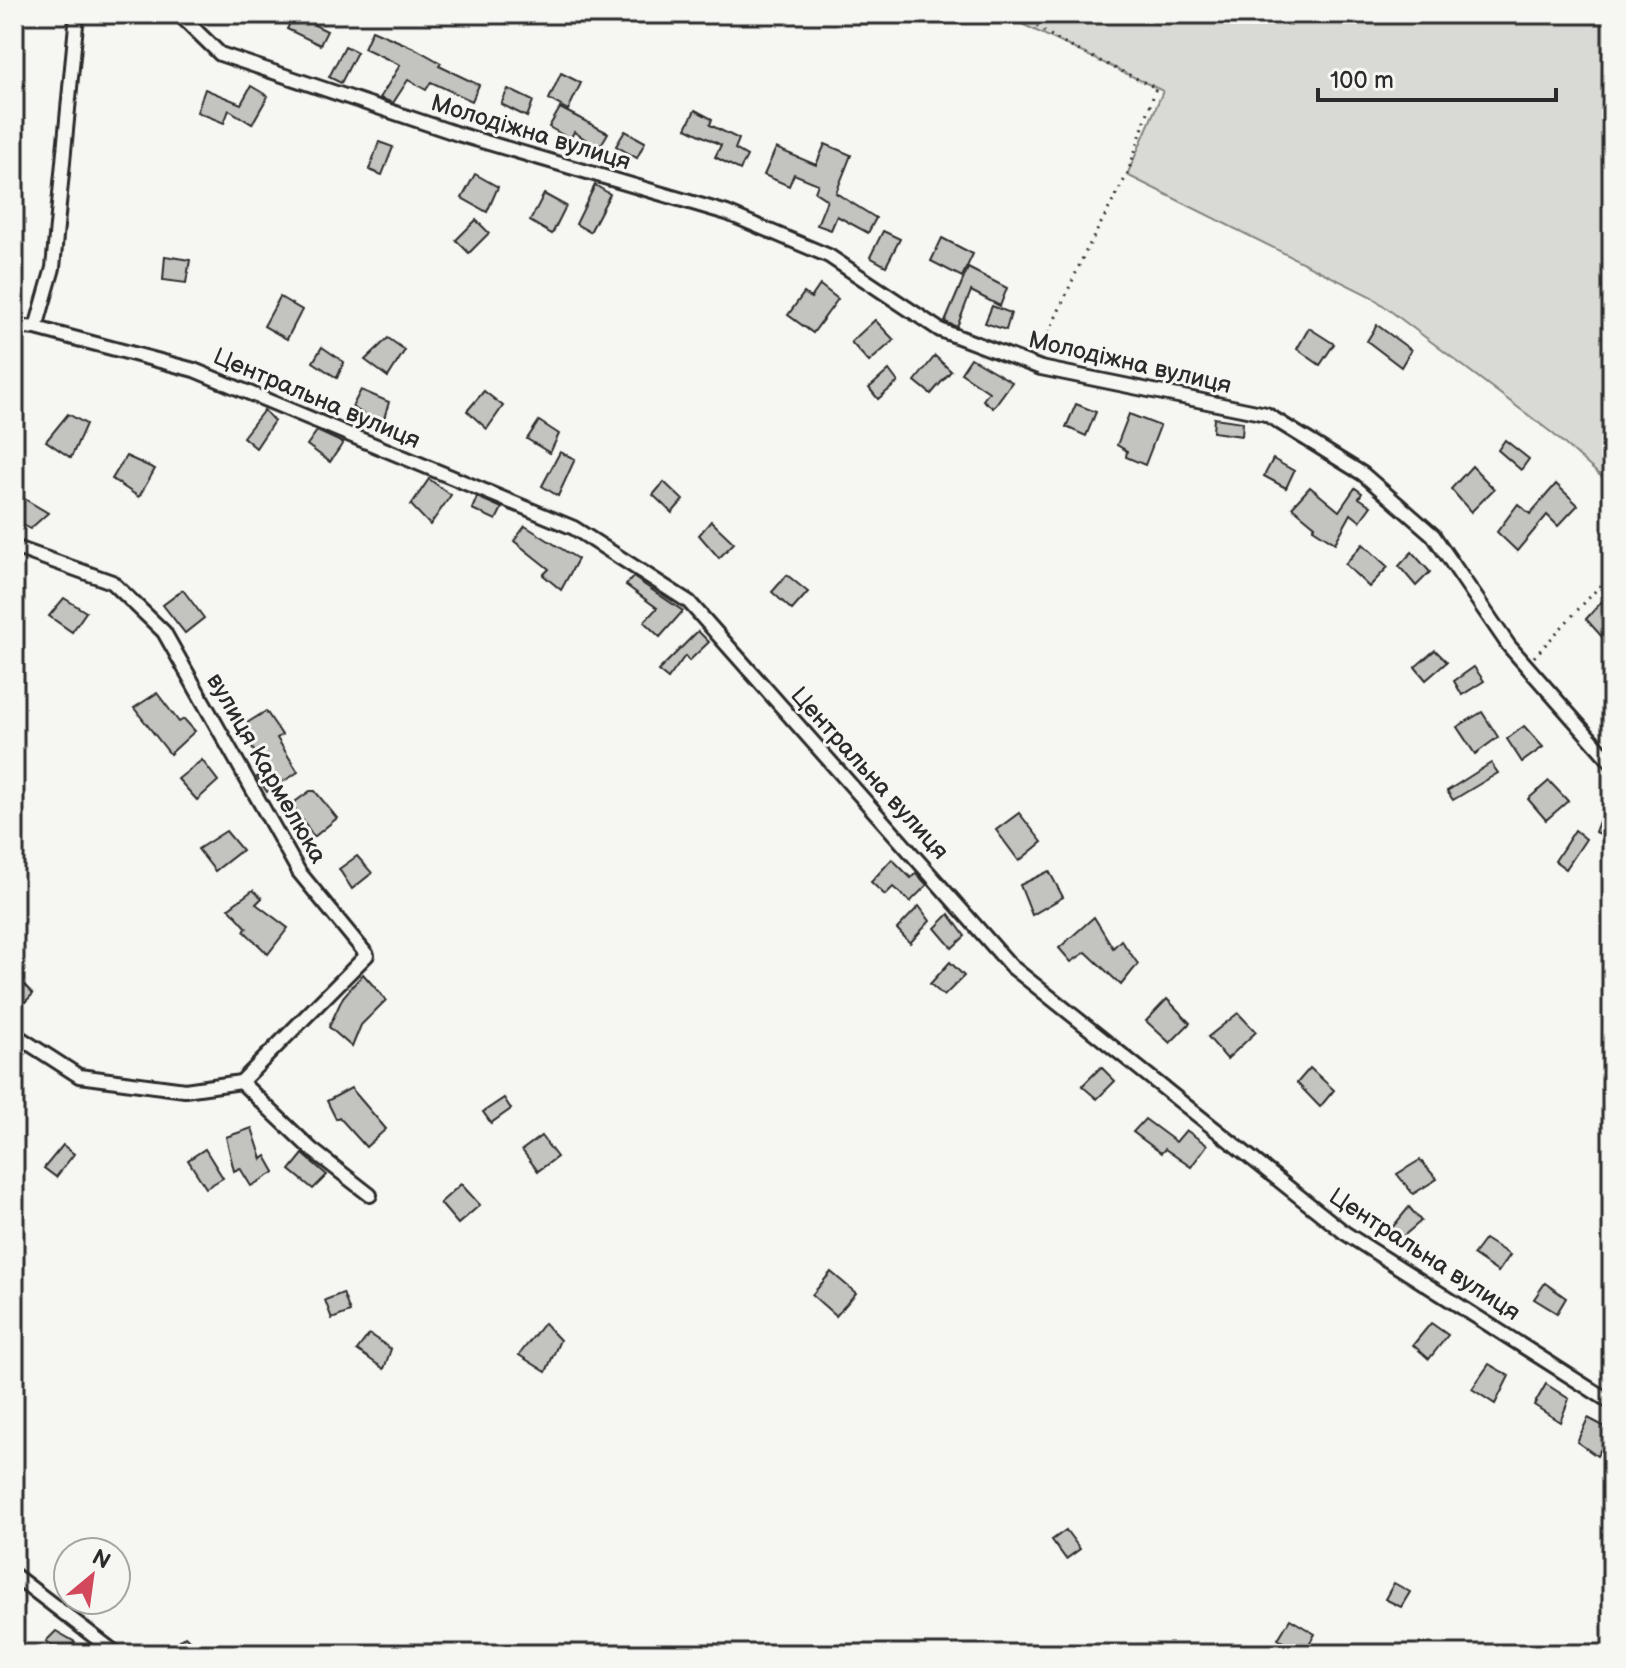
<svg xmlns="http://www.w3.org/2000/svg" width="1626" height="1668" font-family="'Balsamiq Sans',sans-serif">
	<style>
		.green { fill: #d9d9d5; stroke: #828280; stroke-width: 2 }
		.building { fill: #c3c3c0; stroke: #2b2b2b; stroke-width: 2 }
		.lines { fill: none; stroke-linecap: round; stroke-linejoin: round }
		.minor-casing { stroke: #2b2b2b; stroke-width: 18 }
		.path { stroke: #2b2b2b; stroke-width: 3; stroke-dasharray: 2 6; stroke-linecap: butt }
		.minor { stroke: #f6f6f2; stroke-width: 12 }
		.labels { text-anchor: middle; stroke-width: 6; stroke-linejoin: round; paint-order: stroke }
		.street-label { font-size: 24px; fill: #2b2b2b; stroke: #f6f6f2 }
	</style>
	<rect width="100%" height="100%" fill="#f6f6f2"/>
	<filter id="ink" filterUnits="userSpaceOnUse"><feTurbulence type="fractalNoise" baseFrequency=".0125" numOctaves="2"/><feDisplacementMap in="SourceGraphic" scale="16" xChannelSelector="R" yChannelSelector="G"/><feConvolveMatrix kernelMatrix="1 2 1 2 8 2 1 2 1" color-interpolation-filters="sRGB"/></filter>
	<g filter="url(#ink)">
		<path class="green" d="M1001 14H1612V486L1552 433 1372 297 1127 175 1163 91Z"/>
		<g class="building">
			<path d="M294 15 327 31 320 45 287 29Z"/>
			<path d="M372 30 414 48 441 63 439 66 479 85 472 101 431 82 426 90 408 80 393 103 380 98 400 65 364 48Z"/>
			<path d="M345 46 357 52 341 83 329 77Z"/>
			<path d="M561 73 581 83 568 110 549 99Z"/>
			<path d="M251 86 268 96 252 124 229 110 224 123 197 112 205 89 241 104Z"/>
			<path d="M508 89 533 101 527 117 501 104Z"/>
			<path d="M560 108 608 133 599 148 574 132 570 139 549 127Z"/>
			<path d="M695 110 712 119 710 125 739 139 735 149 747 156 740 170 715 157 721 145 686 128Z"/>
			<path d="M625 131 645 142 637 158 616 146Z"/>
			<path d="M379 142 393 147 382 175 369 170Z"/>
			<path d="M825 144 851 155 836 193 876 218 868 233 837 216 831 230 817 225 827 200 815 192 818 184 794 174 789 186 764 175 776 148 816 165Z"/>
			<path d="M475 174 498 187 487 212 462 198Z"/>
			<path d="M595 185 610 194 590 232 576 224Z"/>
			<path d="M544 194 566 206 552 234 530 221Z"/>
			<path d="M476 220 489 233 469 253 456 240Z"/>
			<path d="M883 231 900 239 886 266 870 257Z"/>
			<path d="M942 238 973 254 962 277 931 261Z"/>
			<path d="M165 256 190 260 186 283 163 280Z"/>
			<path d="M968 268 1007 288 1000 306 971 291 957 327 945 322Z"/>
			<path d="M820 285 838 299 813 333 788 315 804 293 811 298Z"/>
			<path d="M280 297 302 310 287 339 264 326Z"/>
			<path d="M992 306 1011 313 1006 330 985 323Z"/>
			<path d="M875 320 894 340 869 362 851 342Z"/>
			<path d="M1377 325 1411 350 1401 367 1367 341Z"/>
			<path d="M1309 328 1334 344 1320 365 1297 349Z"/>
			<path d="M388 338 405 350 388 377 365 360Z"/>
			<path d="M322 347 344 362 337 378 313 362Z"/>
			<path d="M935 356 951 371 931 394 915 381Z"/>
			<path d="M971 358 1012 382 993 408 983 400 989 392 961 373Z"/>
			<path d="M889 370 898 382 878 399 869 388Z"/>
			<path d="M361 390 389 402 382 425 352 407Z"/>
			<path d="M484 391 503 406 487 429 467 411Z"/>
			<path d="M1076 404 1096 412 1086 436 1066 427Z"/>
			<path d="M264 410 274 421 256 448 243 437Z"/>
			<path d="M68 414 86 424 71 458 46 441Z"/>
			<path d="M1129 414 1160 426 1145 465 1126 457 1127 451 1117 445Z"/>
			<path d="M1214 418 1243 422 1242 436 1213 432Z"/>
			<path d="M539 421 559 434 550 453 527 439Z"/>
			<path d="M317 431 343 443 330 462 307 445Z"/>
			<path d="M1505 440 1529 459 1521 470 1498 450Z"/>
			<path d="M560 452 575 459 558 496 542 486Z"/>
			<path d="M126 456 155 469 139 497 112 479Z"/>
			<path d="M1273 459 1294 471 1286 488 1264 476Z"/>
			<path d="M1472 466 1494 489 1471 512 1451 489Z"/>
			<path d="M429 479 451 495 430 525 411 505Z"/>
			<path d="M664 482 683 500 672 513 653 495Z"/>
			<path d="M1556 484 1578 505 1558 526 1547 515 1517 551 1497 532 1518 504 1530 514Z"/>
			<path d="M1310 487 1339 511 1355 488 1362 493 1359 498 1371 506 1360 521 1351 514 1335 543 1313 529 1315 526 1292 507Z"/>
			<path d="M477 497 502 508 496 520 472 509Z"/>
			<path d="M23 498 48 513 30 529 14 518V510Z"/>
			<path d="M711 521 734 543 719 558 699 535Z"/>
			<path d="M525 526 578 559 561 590 543 575 549 569 514 541Z"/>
			<path d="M1363 544 1388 567 1369 587 1345 564Z"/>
			<path d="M1412 552 1430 572 1416 586 1399 566Z"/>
			<path d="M787 575 808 592 792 610 772 592Z"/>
			<path d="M633 577 683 611 660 637 644 622 657 608 626 585Z"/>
			<path d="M183 590 204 618 185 633 163 605Z"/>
			<path d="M64 598 86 612 72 632 49 616Z"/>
			<path d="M1605 598 1612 605V628L1603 638 1586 619Z"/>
			<path d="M698 631 709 642 689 661 685 656 668 679 658 671Z"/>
			<path d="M1435 650 1447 662 1426 680 1415 667Z"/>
			<path d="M1474 667 1484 681 1462 695 1454 681Z"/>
			<path d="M157 693 179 722 184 719 195 731 170 754 134 708Z"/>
			<path d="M266 711 282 735 277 738 298 772 267 792 257 777 267 771 239 728Z"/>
			<path d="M1482 712 1498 737 1475 754 1457 727Z"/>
			<path d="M1524 726 1543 747 1522 762 1507 739Z"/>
			<path d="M202 760 218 781 197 800 178 779Z"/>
			<path d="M1491 763 1498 773 1453 800 1447 791Z"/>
			<path d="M1549 781 1568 801 1546 820 1528 799Z"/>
			<path d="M1611 790H1612V838L1595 832Z"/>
			<path d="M310 791H315L337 818 314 837 292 804Z"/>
			<path d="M1019 813 1042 842 1019 861 996 830Z"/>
			<path d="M1575 830 1586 839 1566 869 1555 861Z"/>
			<path d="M226 831 242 850 215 871 198 849Z"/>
			<path d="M357 856 372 873 352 889 339 869Z"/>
			<path d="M892 859 911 878 916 873 927 885 910 902 893 887 885 895 871 882Z"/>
			<path d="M1049 871 1063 897 1032 915 1020 885Z"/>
			<path d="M253 890 262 898 256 904 288 928 268 954 244 931 247 928 229 908Z"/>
			<path d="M919 906 930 921 910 943 897 929Z"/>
			<path d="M949 914 965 936 952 948 935 928Z"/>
			<path d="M1094 917 1113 948 1121 940 1138 964 1121 985 1086 952 1071 962 1059 948Z"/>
			<path d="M950 962 964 976 944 996 930 984Z"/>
			<path d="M14 974 33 994 20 1007 14 1001Z"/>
			<path d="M363 974 386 1000 361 1025 352 1047 329 1027 343 997Z"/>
			<path d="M1167 999 1190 1023 1170 1043 1146 1021Z"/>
			<path d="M1238 1013 1256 1032 1227 1059 1208 1037Z"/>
			<path d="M1101 1067 1115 1081 1097 1099 1082 1086Z"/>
			<path d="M1310 1068 1334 1090 1320 1107 1297 1083Z"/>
			<path d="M351 1088 386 1129 366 1147 339 1117 336 1119 327 1101Z"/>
			<path d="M504 1098 511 1109 491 1123 483 1112Z"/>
			<path d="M1145 1119 1176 1142 1186 1130 1207 1145 1191 1167 1165 1149 1161 1153 1133 1132Z"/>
			<path d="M252 1128 262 1159 266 1156 275 1172 251 1186 240 1168 234 1171 226 1137Z"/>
			<path d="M541 1136 557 1157 538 1171 522 1150Z"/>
			<path d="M63 1145 74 1154 56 1177 44 1168Z"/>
			<path d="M205 1149 223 1178 206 1188 188 1160Z"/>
			<path d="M303 1154 327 1175 313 1189 290 1170Z"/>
			<path d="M1420 1160 1437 1179 1413 1194 1397 1174Z"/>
			<path d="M461 1184 480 1205 458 1224 440 1203Z"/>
			<path d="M1409 1207 1421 1221 1400 1239 1391 1229Z"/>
			<path d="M1485 1239 1510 1255 1498 1272 1473 1255Z"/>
			<path d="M831 1272 856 1293 836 1316 812 1295Z"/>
			<path d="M1545 1283 1566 1298 1557 1313 1534 1299Z"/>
			<path d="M343 1293 350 1312 332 1319 325 1300Z"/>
			<path d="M544 1323 560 1340 546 1372 519 1355Z"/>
			<path d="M1431 1323 1448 1335 1429 1359 1413 1345Z"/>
			<path d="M369 1334 391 1349 384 1369 357 1350Z"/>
			<path d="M1489 1364 1509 1376 1495 1404 1472 1389Z"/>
			<path d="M1546 1384 1569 1399 1560 1422 1534 1405Z"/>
			<path d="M1588 1418 1611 1430 1597 1456 1577 1442Z"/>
			<path d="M1066 1530 1080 1549 1066 1559 1052 1540Z"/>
			<path d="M1394 1583 1410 1592 1401 1607 1385 1599Z"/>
			<path d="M1290 1619 1315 1634 1303 1654 1278 1639Z"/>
			<path d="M56 1631 75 1642 63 1653 46 1641Z"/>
			<path d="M185 1636 203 1654H163Z"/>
		</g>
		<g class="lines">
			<g class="minor-casing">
				<g id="minor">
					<path d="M179 14 220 54 458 134 727 213 829 256 940 330 1041 368 1266 414 1363 474 1433 535 1509 646 1612 763"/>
					<path d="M14 326 36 328 194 370 574 528 689 602 1011 966 1345 1233 1612 1403"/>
					<path d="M36 328 53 268 77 14"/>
					<path d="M14 547 112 582 164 632 299 872 367 955 241 1082"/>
					<path d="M14 1034 79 1076 185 1090 241 1082 311 1149 370 1195"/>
					<path d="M14 1575 117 1654"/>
				</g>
			</g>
			<g class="path">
				<path d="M1016 14 1065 44 1156 88 1127 175 1085 253 1040 352"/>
				<path d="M1534 657 1612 573"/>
			</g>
			<use href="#minor" class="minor"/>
		</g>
	</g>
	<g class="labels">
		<g class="street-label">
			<text transform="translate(531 132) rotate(17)" y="8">Молодіжна вулиця</text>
			<text transform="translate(1130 362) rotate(13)" y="8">Молодіжна вулиця</text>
			<text transform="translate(317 398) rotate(23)" y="8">Центральна вулиця</text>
			<text transform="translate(267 768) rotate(60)" y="8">вулиця Кармелюка</text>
			<text transform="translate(870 773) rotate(48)" y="8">Центральна вулиця</text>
			<text transform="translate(1425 1254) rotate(33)" y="8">Центральна вулиця</text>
		</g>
	</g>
	<rect width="1626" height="1668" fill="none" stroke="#f6f6f2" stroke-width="48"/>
	<rect x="24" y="24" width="1578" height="1620" fill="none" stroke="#2b2b2b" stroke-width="3" filter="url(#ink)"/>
	<g transform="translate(92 1576) rotate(29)"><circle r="38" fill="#f6f6f2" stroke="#a5a5a2" stroke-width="2"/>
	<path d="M0-6L14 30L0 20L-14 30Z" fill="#d1495b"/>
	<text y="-12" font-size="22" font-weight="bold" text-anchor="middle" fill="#2b2b2b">N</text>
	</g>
	<path d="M1318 88v12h238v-12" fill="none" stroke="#2b2b2b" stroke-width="4"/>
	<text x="1330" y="88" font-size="24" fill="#2b2b2b" stroke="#f6f6f2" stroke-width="6" paint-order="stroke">100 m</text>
</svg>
